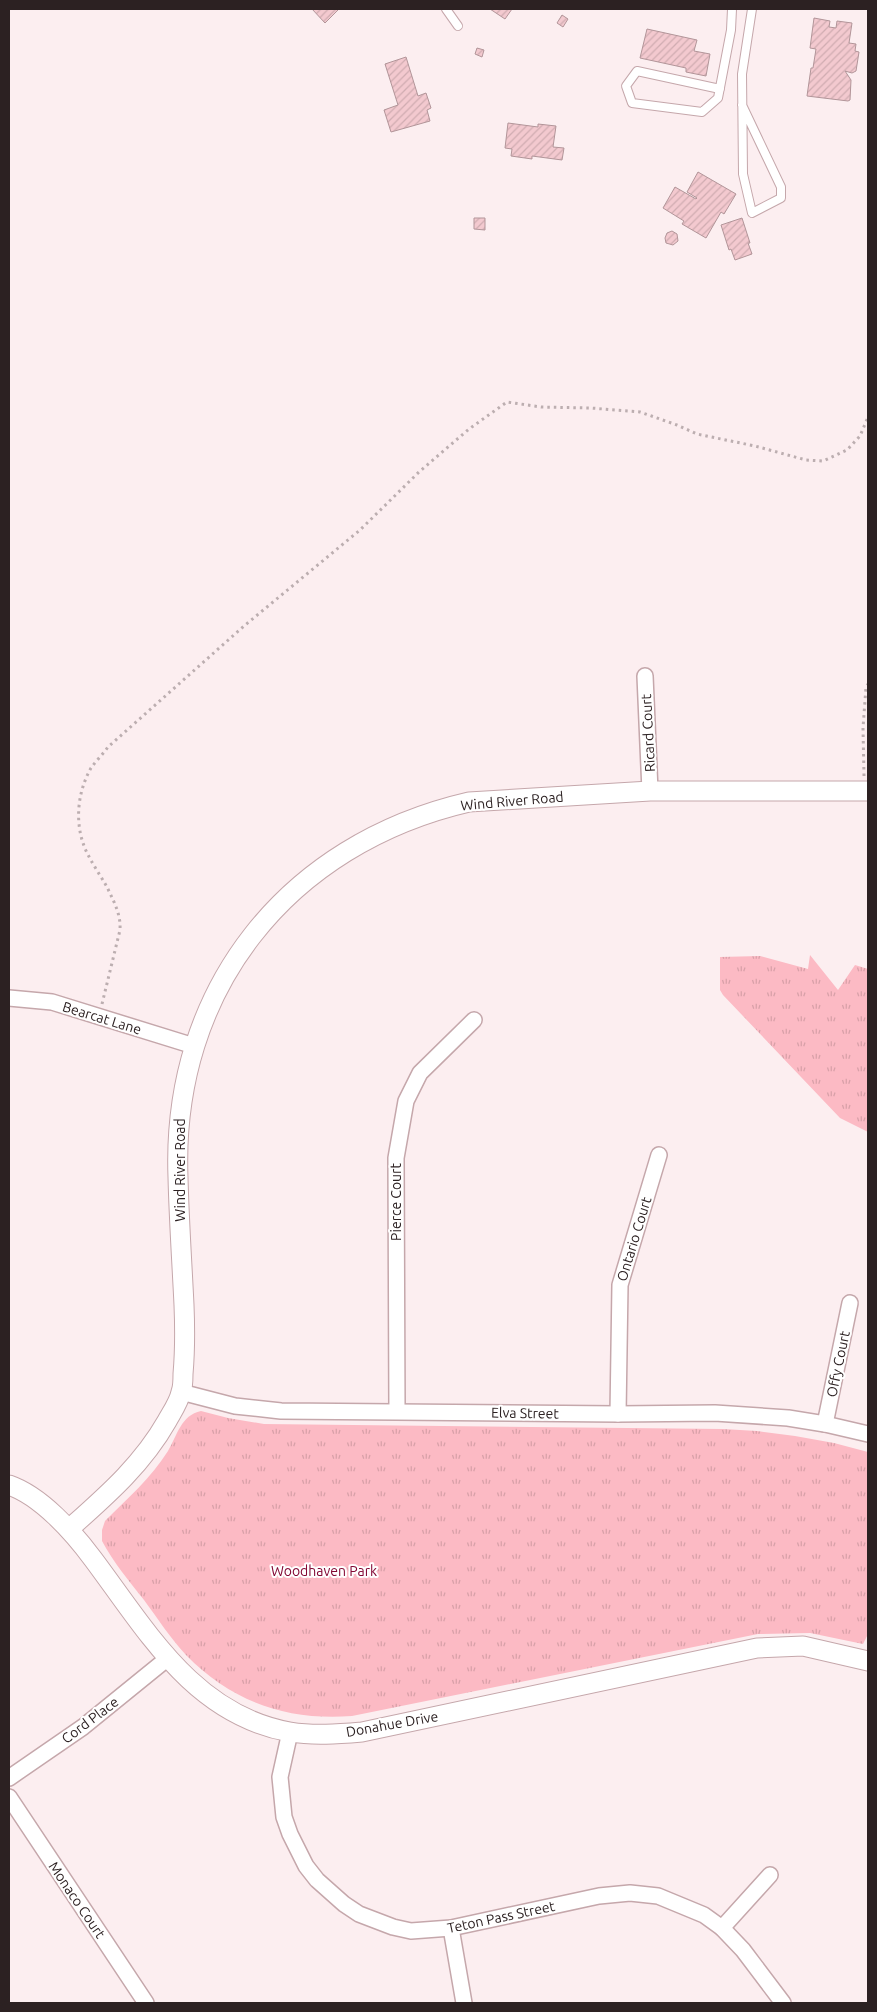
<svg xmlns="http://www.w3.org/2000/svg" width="877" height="2012" font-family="Ubuntu,sans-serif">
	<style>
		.grass { fill: url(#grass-tufts) }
		.building { fill: url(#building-hatch); stroke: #b29599 }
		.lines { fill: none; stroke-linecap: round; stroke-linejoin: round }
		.service-casing { stroke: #c5a7ab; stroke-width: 10 }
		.minor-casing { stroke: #c5a7ab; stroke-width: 18 }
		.tertiary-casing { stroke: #c5a7ab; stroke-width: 21 }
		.path { stroke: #bcaeb0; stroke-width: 3; stroke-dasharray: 2.5 4; stroke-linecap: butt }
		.service { stroke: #fff; stroke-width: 8 }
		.minor { stroke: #fff; stroke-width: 15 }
		.tertiary { stroke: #fff; stroke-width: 19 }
		.labels { text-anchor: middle; stroke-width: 4; stroke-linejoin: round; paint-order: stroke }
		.street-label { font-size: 14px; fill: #2c2122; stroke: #fff }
		.park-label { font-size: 14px; fill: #820834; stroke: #fff }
	</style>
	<defs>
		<pattern id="grass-tufts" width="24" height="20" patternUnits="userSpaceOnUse" patternTransform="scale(1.25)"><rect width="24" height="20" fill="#fcbac4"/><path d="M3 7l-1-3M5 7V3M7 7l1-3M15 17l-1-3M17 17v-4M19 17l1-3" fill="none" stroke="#d8a0a8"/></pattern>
		<pattern id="building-hatch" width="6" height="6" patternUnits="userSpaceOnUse" patternTransform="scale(1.25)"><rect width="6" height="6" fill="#f3c9cf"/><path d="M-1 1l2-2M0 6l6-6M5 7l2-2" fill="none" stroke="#d0acb1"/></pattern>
	</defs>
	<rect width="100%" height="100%" fill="#fceef0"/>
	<g class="grass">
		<path d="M810 955 838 990 855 965 868 969V1132L840 1118 723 995 720 990V957L760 956 808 969Z"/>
		<path d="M201 1411 228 1418 264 1424 723 1429 757 1431 795 1436 834 1443 868 1452V1634L863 1644 810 1633 758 1634 352 1716C287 1721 232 1702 186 1655 171 1639 158 1619 144 1600 130 1582 113 1562 102 1541V1530L105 1521C127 1499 151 1478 168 1451 177 1436 181 1415 201 1411Z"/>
	</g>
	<g class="building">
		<path d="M312 9H339L325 23Z"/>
		<path d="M490 9H512L505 19Z"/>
		<path d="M562 15 568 19 563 27 557 23Z"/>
		<path d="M814 18 830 21 829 27 836 28 837 21 852 23 849 43 856 44 855 51 859 52 856 71 852 73 845 71 851 80 850 100 848 101 807 96 811 68H813L816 49 810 48Z"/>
		<path d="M647 29 697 40 694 51 710 54 706 76 686 72V68L640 58Z"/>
		<path d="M477 48 484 50 482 57 475 54Z"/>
		<path d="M406 57 418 96 426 93 431 108 427 110 430 121 391 132 384 110 398 105 385 64Z"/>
		<path d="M508 123 538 127V124L556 126 553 147 564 148 562 160 532 156V159L511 156 512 149 505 148Z"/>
		<path d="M698 172 736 194 724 214 721 212 706 238 682 224 684 221 663 208 675 187 696 199 697 198 687 192Z"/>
		<path d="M474 218H485V230L474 229Z"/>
		<path d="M742 218 750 243H748L752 254 735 260 731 249 729 250 721 225Z"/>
		<path d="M672 231 677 234 678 241 673 245 666 243 665 238 667 233Z"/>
	</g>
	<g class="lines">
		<g class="service-casing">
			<g id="service">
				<path d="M446 9 458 26"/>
				<path d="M720 89 637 71 626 86 632 103 702 112 718 98 731 30 732 9"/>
				<path d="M742 105 781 187V198L752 213 743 174 742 74 752 9"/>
			</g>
		</g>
		<g class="minor-casing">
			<g id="minor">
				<path d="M645 676 650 791"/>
				<path d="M9 998 52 1002 194 1046"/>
				<path d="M181 1392 235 1406 281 1411 618 1414 715 1413 788 1418 825 1424 868 1434"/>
				<path d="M397 1411 396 1158 406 1101 420 1073 474 1020"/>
				<path d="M618 1414 620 1285 659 1155"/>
				<path d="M825 1424 850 1303"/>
				<path d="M290 1732 280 1777 284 1817 290 1834 306 1866 317 1880 344 1904 359 1914 393 1927 411 1931 451 1928 599 1896 630 1893 658 1896 704 1915 722 1928 743 1950 783 2003"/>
				<path d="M9 1778 83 1727 168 1658"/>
				<path d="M9 1797 146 2003"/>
				<path d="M451 1928 464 2003"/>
				<path d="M722 1928 770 1875"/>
			</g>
		</g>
		<g class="tertiary-casing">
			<g id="tertiary">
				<path d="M9 1485C41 1496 73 1532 93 1559 147 1631 194 1715 290 1732 314 1736 338 1734 362 1732L757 1648 803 1646 868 1661"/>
				<path d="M69 1529C106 1496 142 1465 167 1421 172 1412 179 1402 181 1392 183 1387 183 1380 183 1374 185 1351 185 1329 184 1305 182 1263 179 1220 178 1177 171 990 287 844 469 802L650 791H868"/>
			</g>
		</g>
		<g class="path">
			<path d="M864 776 863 728 866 687 868 684"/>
			<path d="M102 1004 120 930C121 914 114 902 107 887 99 873 88 858 83 843 75 819 78 791 91 768 96 761 103 754 108 747L244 626 360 530 419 472 469 429 507 402 541 407 591 408 640 412 677 425 697 434 755 446 806 460 823 461 847 450 860 436 868 417"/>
		</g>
		<use href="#service" class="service"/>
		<use href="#minor" class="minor"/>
		<use href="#tertiary" class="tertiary"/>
	</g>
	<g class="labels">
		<g class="street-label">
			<text transform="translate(648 733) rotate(-93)" y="5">Ricard Court</text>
			<text transform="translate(512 801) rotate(-5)" y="5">Wind River Road</text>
			<text transform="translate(102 1018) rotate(17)" y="5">Bearcat Lane</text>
			<text transform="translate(180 1170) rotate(-90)" y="5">Wind River Road</text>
			<text transform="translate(396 1202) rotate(-90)" y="5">Pierce Court</text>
			<text transform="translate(634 1239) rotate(-73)" y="5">Ontario Court</text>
			<text transform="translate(838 1364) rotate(-78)" y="5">Offy Court</text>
			<text transform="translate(525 1413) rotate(1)" y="5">Elva Street</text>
			<text transform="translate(90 1720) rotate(-37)" y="5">Cord Place</text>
			<text transform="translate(392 1724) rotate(-10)" y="5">Donahue Drive</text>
			<text transform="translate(77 1900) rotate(56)" y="5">Monaco Court</text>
			<text transform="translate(501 1917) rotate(-12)" y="5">Teton Pass Street</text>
		</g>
		<g class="park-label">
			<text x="324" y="1576">Woodhaven Park</text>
		</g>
	</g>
	<rect width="877" height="2012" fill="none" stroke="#2c2122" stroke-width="20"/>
</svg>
